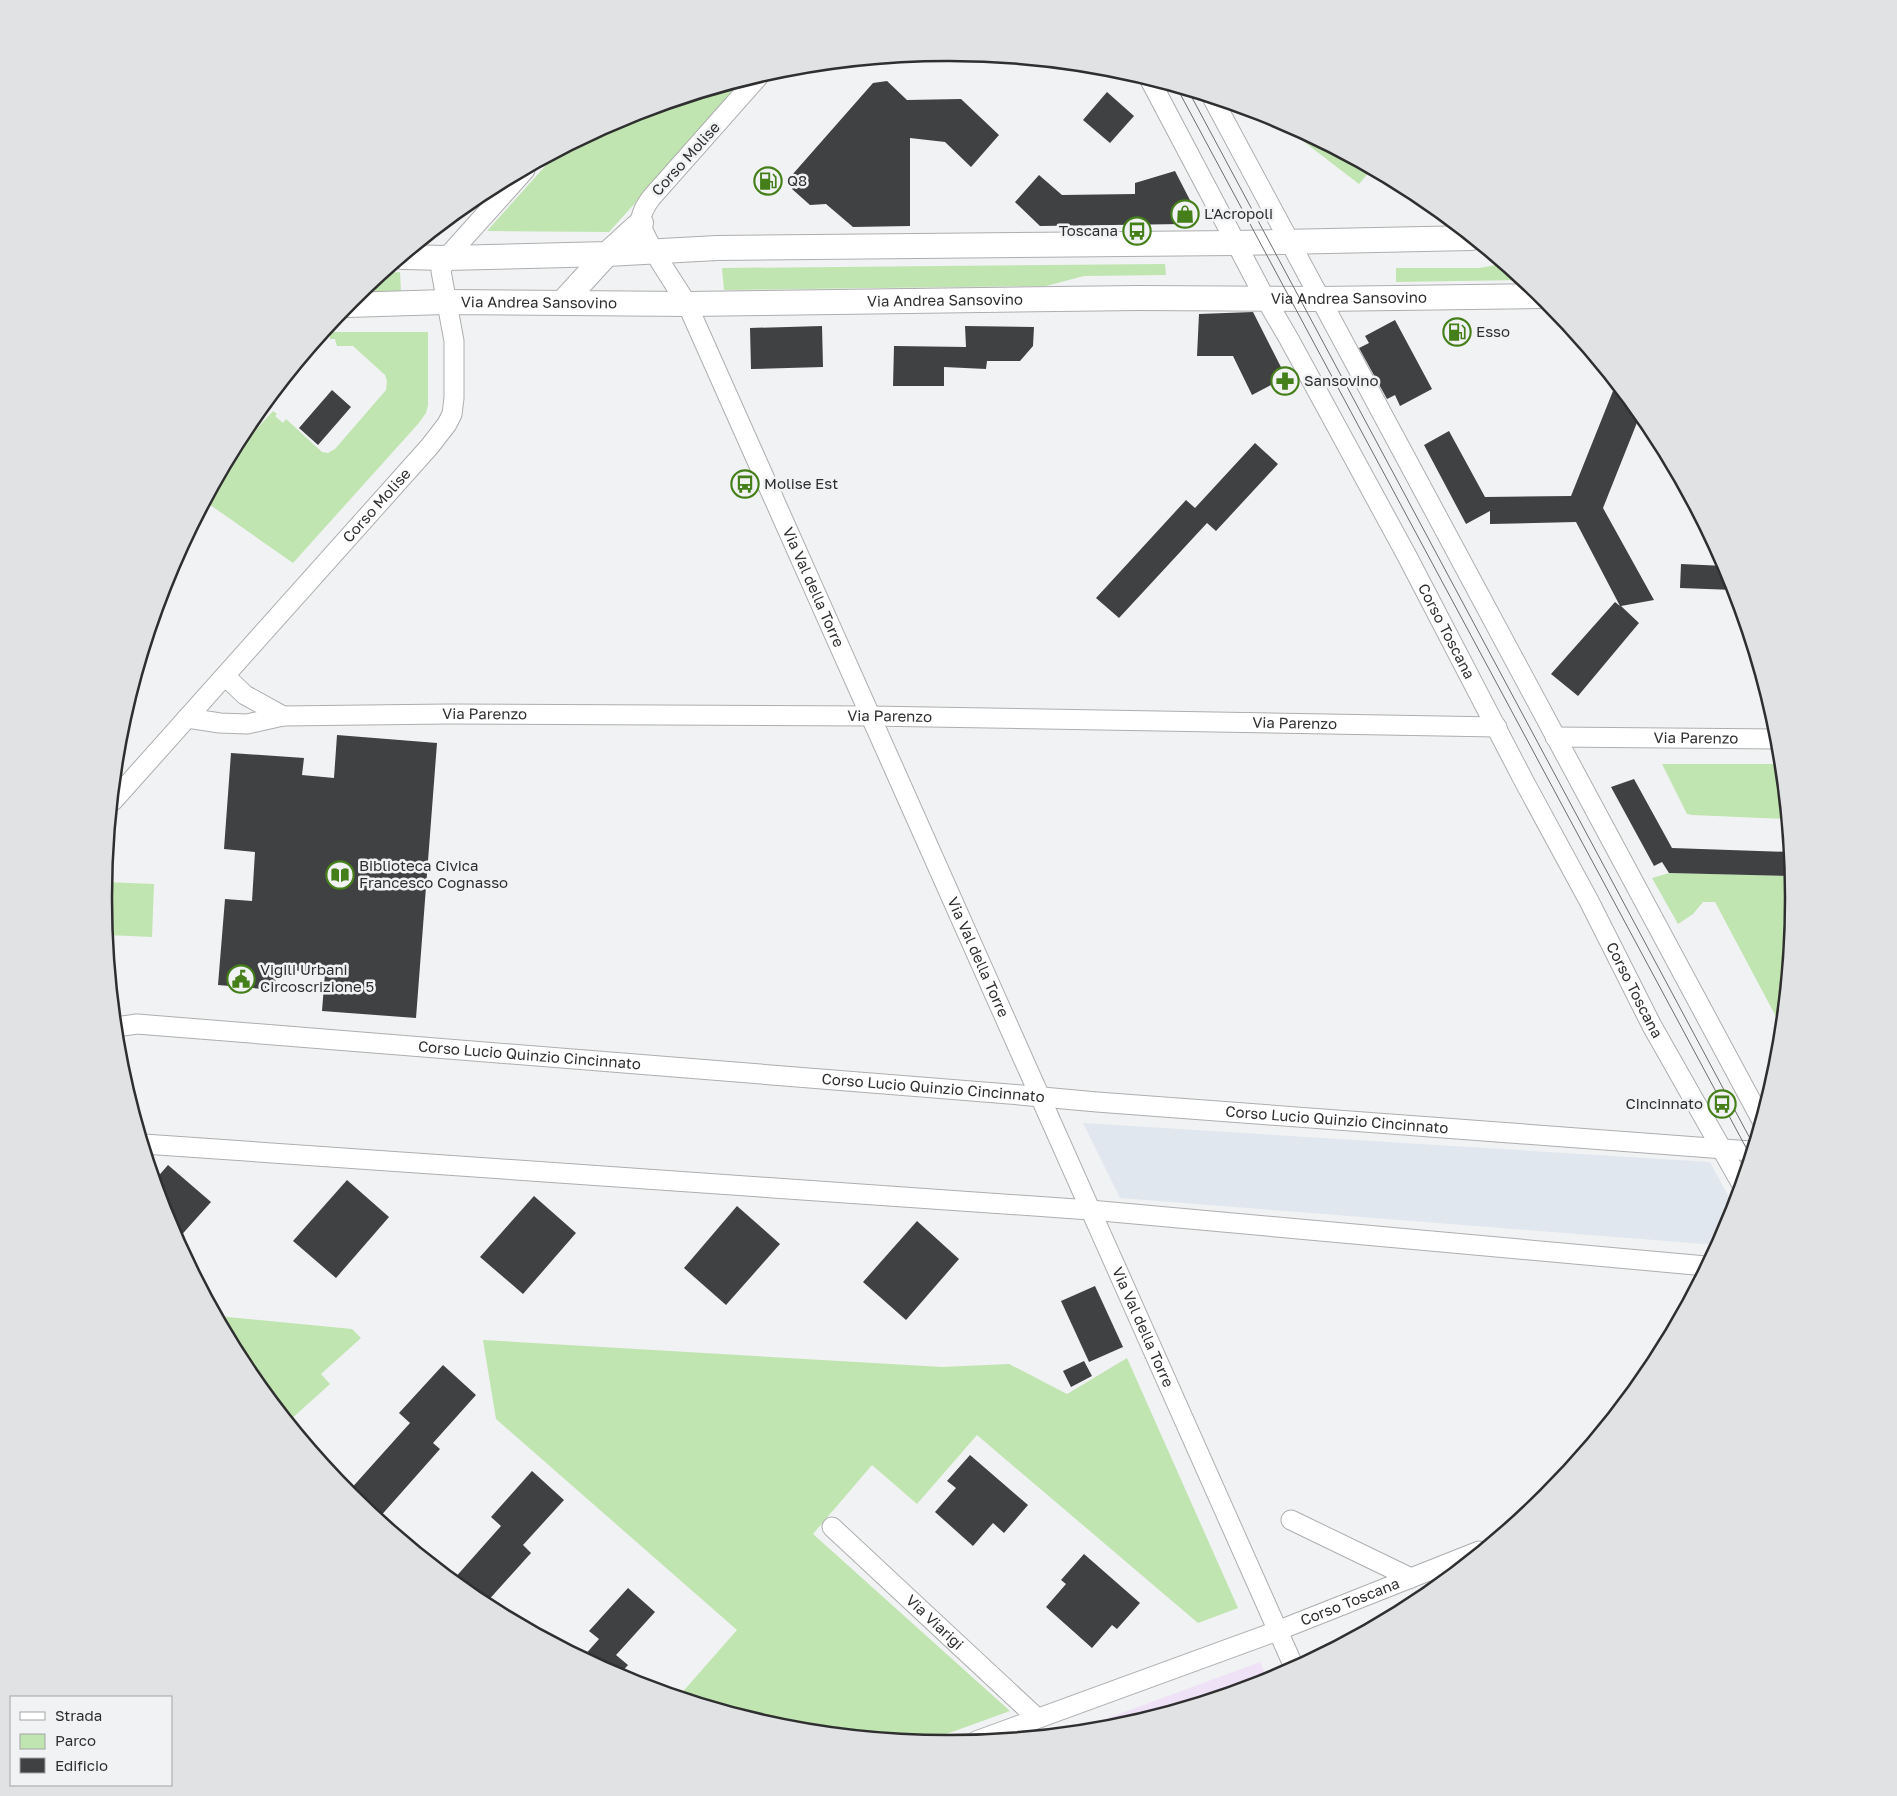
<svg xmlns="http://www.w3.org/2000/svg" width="1897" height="1796" font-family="'Golos Text',sans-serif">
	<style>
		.built { fill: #e1e7ef }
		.education { fill: #efe2f7 }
		.green { fill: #c0e5b0 }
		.building { fill: #404142 }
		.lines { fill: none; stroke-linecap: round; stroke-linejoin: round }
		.minor-casing { stroke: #adaeaf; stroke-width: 21 }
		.major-casing { stroke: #adaeaf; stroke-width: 26 }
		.minor { stroke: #fff; stroke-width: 19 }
		.major { stroke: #fff; stroke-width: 24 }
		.tram { stroke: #6d6e6f; stroke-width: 1 }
		.labels { text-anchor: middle; stroke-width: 5; stroke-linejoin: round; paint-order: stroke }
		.street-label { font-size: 15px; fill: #2f2f30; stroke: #f1f2f3 }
		.poi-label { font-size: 15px; fill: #2f2f30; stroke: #f1f2f3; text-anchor: start }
		.rim { fill: none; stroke: #2f2f30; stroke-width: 2.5 }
	</style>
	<rect width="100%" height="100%" fill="#f1f2f3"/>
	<path class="built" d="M1083 1123 1710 1162 1734 1207 1730 1222 1717 1245 1120 1198Z"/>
	<path class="education" d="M1260 1662 1268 1680 1113 1727 1070 1732Z"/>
	<g class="green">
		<path d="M745 81 609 232 487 231 556 154 625 117Z"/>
		<path d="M1273 118 1371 170 1359 184Z"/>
		<path d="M1165 264 1166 275 1084 276 1046 286 724 290 722 268Z"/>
		<path d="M1502 264 1522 280 1396 282V268H1479Z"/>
		<path d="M400 272 401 291 361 292 384 273Z"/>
		<path d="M330 332H428V405L426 413 418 424 293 563 206 502 228 461 273 411 277 414 275 416 283 423 286 419 322 452 328 453 335 449 386 390 387 381 385 375 353 346H337L335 339H330Z"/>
		<path d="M1662 764H1781L1786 819 1692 815 1687 814Z"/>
		<path d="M1669 873 1792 876 1794 898 1781 1026 1715 902H1703L1693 914 1678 924 1652 878Z"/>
		<path d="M105 882 154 884 152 937 107 935 103 898Z"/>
		<path d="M218 1316 352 1329 361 1338 321 1374 330 1384 289 1421 245 1367Z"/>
		<path d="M483 1340 942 1367 1009 1364 1067 1394 1127 1358 1238 1608 1198 1623 977 1435 917 1504 872 1465 813 1534 1010 1711 927 1741 783 1727 679 1696 737 1630 496 1419Z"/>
	</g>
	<g class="building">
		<path d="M887 81 907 100 961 99 999 135 971 167 945 142 910 138V226L853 227 826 204 810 205 792 189V175L873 83Z"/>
		<path d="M1107 92 1134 116 1110 143 1083 120Z"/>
		<path d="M1175 171 1194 208 1184 224 1040 226 1015 202 1039 175 1062 195 1135 194V183Z"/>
		<path d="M1253 312 1286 377 1252 395 1233 356H1197L1199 314Z"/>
		<path d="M1395 320 1432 389 1400 406 1395 395 1387 399 1359 348 1369 343 1365 336Z"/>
		<path d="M822 326 823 367 751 369 750 328Z"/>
		<path d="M965 326 1034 327 1033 346 1020 361H987L986 369 944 367V386H893L894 346 966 347Z"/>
		<path d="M332 390 351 407 318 445 299 428Z"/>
		<path d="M1613 391 1625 396 1640 415 1603 508 1654 600 1621 606 1639 623 1578 696 1551 674 1615 602 1620 606 1576 522 1490 524V511L1466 524 1424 445 1449 431 1485 497 1571 496Z"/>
		<path d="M1255 443 1278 464 1216 531 1207 523 1119 618 1096 598 1186 500 1195 508Z"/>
		<path d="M1681 564 1725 566 1734 590 1680 588Z"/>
		<path d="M337 735 437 743 416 1018 322 1011 325 973 276 969 275 990 218 985 225 899 252 901 255 852 224 849 231 753 304 758 302 775 334 778Z"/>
		<path d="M1634 779 1672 848 1789 852 1792 876 1669 873 1662 862 1654 866 1611 787Z"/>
		<path d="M168 1165 211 1202 177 1240 167 1221 155 1180Z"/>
		<path d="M347 1180 389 1217 336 1278 293 1241Z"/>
		<path d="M534 1196 576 1233 523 1294 480 1257Z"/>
		<path d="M737 1206 780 1244 726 1305 684 1268Z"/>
		<path d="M917 1221 959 1259 906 1320 863 1282Z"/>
		<path d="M1095 1286 1123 1347 1089 1362 1061 1301Z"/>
		<path d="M1084 1361 1092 1376 1071 1387 1063 1371Z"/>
		<path d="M443 1365 476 1395 433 1443 440 1449 378 1519 348 1492 410 1423 399 1413Z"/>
		<path d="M970 1455 1028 1505 1004 1533 993 1523 973 1546 935 1512 956 1488 947 1481Z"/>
		<path d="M532 1471 564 1500 523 1545 531 1553 485 1604 453 1580 501 1526 491 1517Z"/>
		<path d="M1084 1554 1140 1603 1117 1629 1112 1625 1092 1648 1046 1607 1066 1584 1061 1580Z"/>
		<path d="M628 1588 655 1612 616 1655 628 1665 618 1676 583 1657 599 1639 589 1631Z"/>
	</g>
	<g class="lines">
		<g class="minor-casing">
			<g id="minor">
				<path id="s1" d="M759 76 651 198C646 205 640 214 641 223 643 239 677 287 687 304L1294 1667"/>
				<path id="s2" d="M1150 80 1265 298 1289 339 1407 556 1525 783 1589 901 1652 1026 1741 1183"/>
				<path d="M1213 99 1761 1119"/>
				<path d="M225 676 245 695 283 716"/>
				<path id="s3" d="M187 718 220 723 247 724 283 716 448 714 870 716 1497 727"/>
				<path id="s4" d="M1555 737 1778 739"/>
				<path id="s5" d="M113 801 430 446 447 424 452 414 454 398V341L441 271 446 258 525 170"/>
				<path id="s6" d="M116 1027 137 1024 1009 1094 1097 1102 1751 1151"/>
				<path d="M144 1144 1090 1210 1706 1266"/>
				<path d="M1291 1520 1411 1578"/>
				<path id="s7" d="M832 1527 1037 1718"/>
				<path id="s8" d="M976 1741 1277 1631 1479 1551"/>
			</g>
		</g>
		<g class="major-casing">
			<g id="major">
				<path d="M403 257 446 258 607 254 717 248 1235 243 1471 238"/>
				<path d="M563 302 607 254 641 223"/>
				<path id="s9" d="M347 305 445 302 687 304 1138 298 1321 299 1541 296"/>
			</g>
		</g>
		<use href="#minor" class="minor"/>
		<use href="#major" class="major"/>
		<g class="tram">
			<path d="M1177 88 1750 1155"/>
			<path d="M1189 92 1753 1144"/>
		</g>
	</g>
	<defs>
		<g id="fuel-ring" transform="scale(1.4375)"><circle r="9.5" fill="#f1f2f3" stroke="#447f1a" stroke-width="1.5"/><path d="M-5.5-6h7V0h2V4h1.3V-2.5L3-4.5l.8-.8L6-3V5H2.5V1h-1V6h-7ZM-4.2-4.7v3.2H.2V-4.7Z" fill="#447f1a"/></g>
		<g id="shop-ring" transform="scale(1.4375)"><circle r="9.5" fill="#f1f2f3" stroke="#447f1a" stroke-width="1.5"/><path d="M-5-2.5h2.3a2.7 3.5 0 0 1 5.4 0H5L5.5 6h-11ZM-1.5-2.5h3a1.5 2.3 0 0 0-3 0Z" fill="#447f1a"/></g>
		<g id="bus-ring" transform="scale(1.4375)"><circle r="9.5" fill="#f1f2f3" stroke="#447f1a" stroke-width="1.5"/><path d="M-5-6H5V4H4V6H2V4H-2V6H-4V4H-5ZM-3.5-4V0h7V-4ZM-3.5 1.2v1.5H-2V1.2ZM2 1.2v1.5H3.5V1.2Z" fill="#447f1a"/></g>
		<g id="pharmacy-ring" transform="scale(1.4375)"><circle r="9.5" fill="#f1f2f3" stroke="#447f1a" stroke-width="1.5"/><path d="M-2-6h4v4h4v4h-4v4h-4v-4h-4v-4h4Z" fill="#447f1a"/></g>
		<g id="library-ring" transform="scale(1.4375)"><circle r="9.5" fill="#f1f2f3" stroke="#447f1a" stroke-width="1.5"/><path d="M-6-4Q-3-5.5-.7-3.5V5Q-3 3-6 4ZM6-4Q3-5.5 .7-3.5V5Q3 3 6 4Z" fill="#447f1a"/></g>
		<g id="civic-ring" transform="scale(1.4375)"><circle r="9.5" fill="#f1f2f3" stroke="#447f1a" stroke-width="1.5"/><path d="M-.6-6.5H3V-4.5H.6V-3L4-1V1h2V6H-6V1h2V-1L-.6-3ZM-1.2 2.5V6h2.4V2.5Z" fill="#447f1a"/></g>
	</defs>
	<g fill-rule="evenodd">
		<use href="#fuel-ring" x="768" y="181"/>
		<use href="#shop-ring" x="1185" y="214"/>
		<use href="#bus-ring" x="1137" y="231"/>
		<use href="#fuel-ring" x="1457" y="332"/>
		<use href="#pharmacy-ring" x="1285" y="381"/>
		<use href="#bus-ring" x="745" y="484"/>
		<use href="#library-ring" x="340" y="875"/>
		<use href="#civic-ring" x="241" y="979"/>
		<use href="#bus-ring" x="1722" y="1104"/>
	</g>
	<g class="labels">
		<g class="street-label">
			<text transform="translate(686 159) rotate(-48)" y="5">Corso Molise</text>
			<text dy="5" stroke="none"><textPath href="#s9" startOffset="1002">Via Andrea Sansovino</textPath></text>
			<text dy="5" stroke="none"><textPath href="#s9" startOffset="598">Via Andrea Sansovino</textPath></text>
			<text dy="5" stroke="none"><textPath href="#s9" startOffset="192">Via Andrea Sansovino</textPath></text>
			<text dy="5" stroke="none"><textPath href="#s5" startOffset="396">Corso Molise</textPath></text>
			<text dy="5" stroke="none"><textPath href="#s1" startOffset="594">Via Val della Torre</textPath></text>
			<text dy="5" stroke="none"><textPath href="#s2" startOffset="626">Corso Toscana</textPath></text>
			<text dy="5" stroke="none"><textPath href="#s3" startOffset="299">Via Parenzo</textPath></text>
			<text dy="5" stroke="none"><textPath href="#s3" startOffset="704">Via Parenzo</textPath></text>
			<text dy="5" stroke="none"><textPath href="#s3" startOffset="1109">Via Parenzo</textPath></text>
			<text dy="5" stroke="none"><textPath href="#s4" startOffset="141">Via Parenzo</textPath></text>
			<text dy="5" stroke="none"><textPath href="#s1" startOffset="999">Via Val della Torre</textPath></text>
			<text dy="5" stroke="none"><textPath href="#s2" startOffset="1031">Corso Toscana</textPath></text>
			<text dy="5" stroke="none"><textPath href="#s6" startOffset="415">Corso Lucio Quinzio Cincinnato</textPath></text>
			<text dy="5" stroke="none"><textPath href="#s6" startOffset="820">Corso Lucio Quinzio Cincinnato</textPath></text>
			<text dy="5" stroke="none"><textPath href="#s6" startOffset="1225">Corso Lucio Quinzio Cincinnato</textPath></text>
			<text dy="5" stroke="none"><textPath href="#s1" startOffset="1404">Via Val della Torre</textPath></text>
			<text dy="5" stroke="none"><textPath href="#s8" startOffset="399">Corso Toscana</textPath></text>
			<text dy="5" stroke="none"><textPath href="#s7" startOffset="140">Via Viarigi</textPath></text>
		</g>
		<g class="poi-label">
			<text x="787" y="186">Q8</text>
			<text x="1204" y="219">L'Acropoli</text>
			<text x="1118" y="236" text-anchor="end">Toscana</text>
			<text x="1476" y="337">Esso</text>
			<text x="1304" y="386">Sansovino</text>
			<text x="764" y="489">Molise Est</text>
			<text x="359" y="871">Biblioteca Civica<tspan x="359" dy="17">Francesco Cognasso</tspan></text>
			<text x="260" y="975">Vigili Urbani<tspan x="260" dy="17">Circoscrizione 5</tspan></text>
			<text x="1703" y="1109" text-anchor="end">Cincinnato</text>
		</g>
	</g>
	<path d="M0 0H1897V1796H0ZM948 61H949A836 836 0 0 1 1785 897V899A836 836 0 0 1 949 1735H948A836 836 0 0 1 112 899V897A836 836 0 0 1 948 61Z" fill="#e1e2e3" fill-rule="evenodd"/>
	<path class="rim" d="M948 61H949A836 836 0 0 1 1785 897V899A836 836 0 0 1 949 1735H948A836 836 0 0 1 112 899V897A836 836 0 0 1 948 61Z"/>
	<rect x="10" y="1696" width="162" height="90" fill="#f1f2f3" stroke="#a3a4a5"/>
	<rect x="20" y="1712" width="25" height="8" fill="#ffffff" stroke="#a3a4a5"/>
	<text x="55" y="1721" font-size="15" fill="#2f2f30">Strada</text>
	<rect x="20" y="1734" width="25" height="15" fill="#c0e5b0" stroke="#a3a4a5"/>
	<text x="55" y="1746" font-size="15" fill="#2f2f30">Parco</text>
	<rect x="20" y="1758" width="25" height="15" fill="#404142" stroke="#a3a4a5"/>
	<text x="55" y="1771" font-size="15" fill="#2f2f30">Edificio</text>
</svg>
